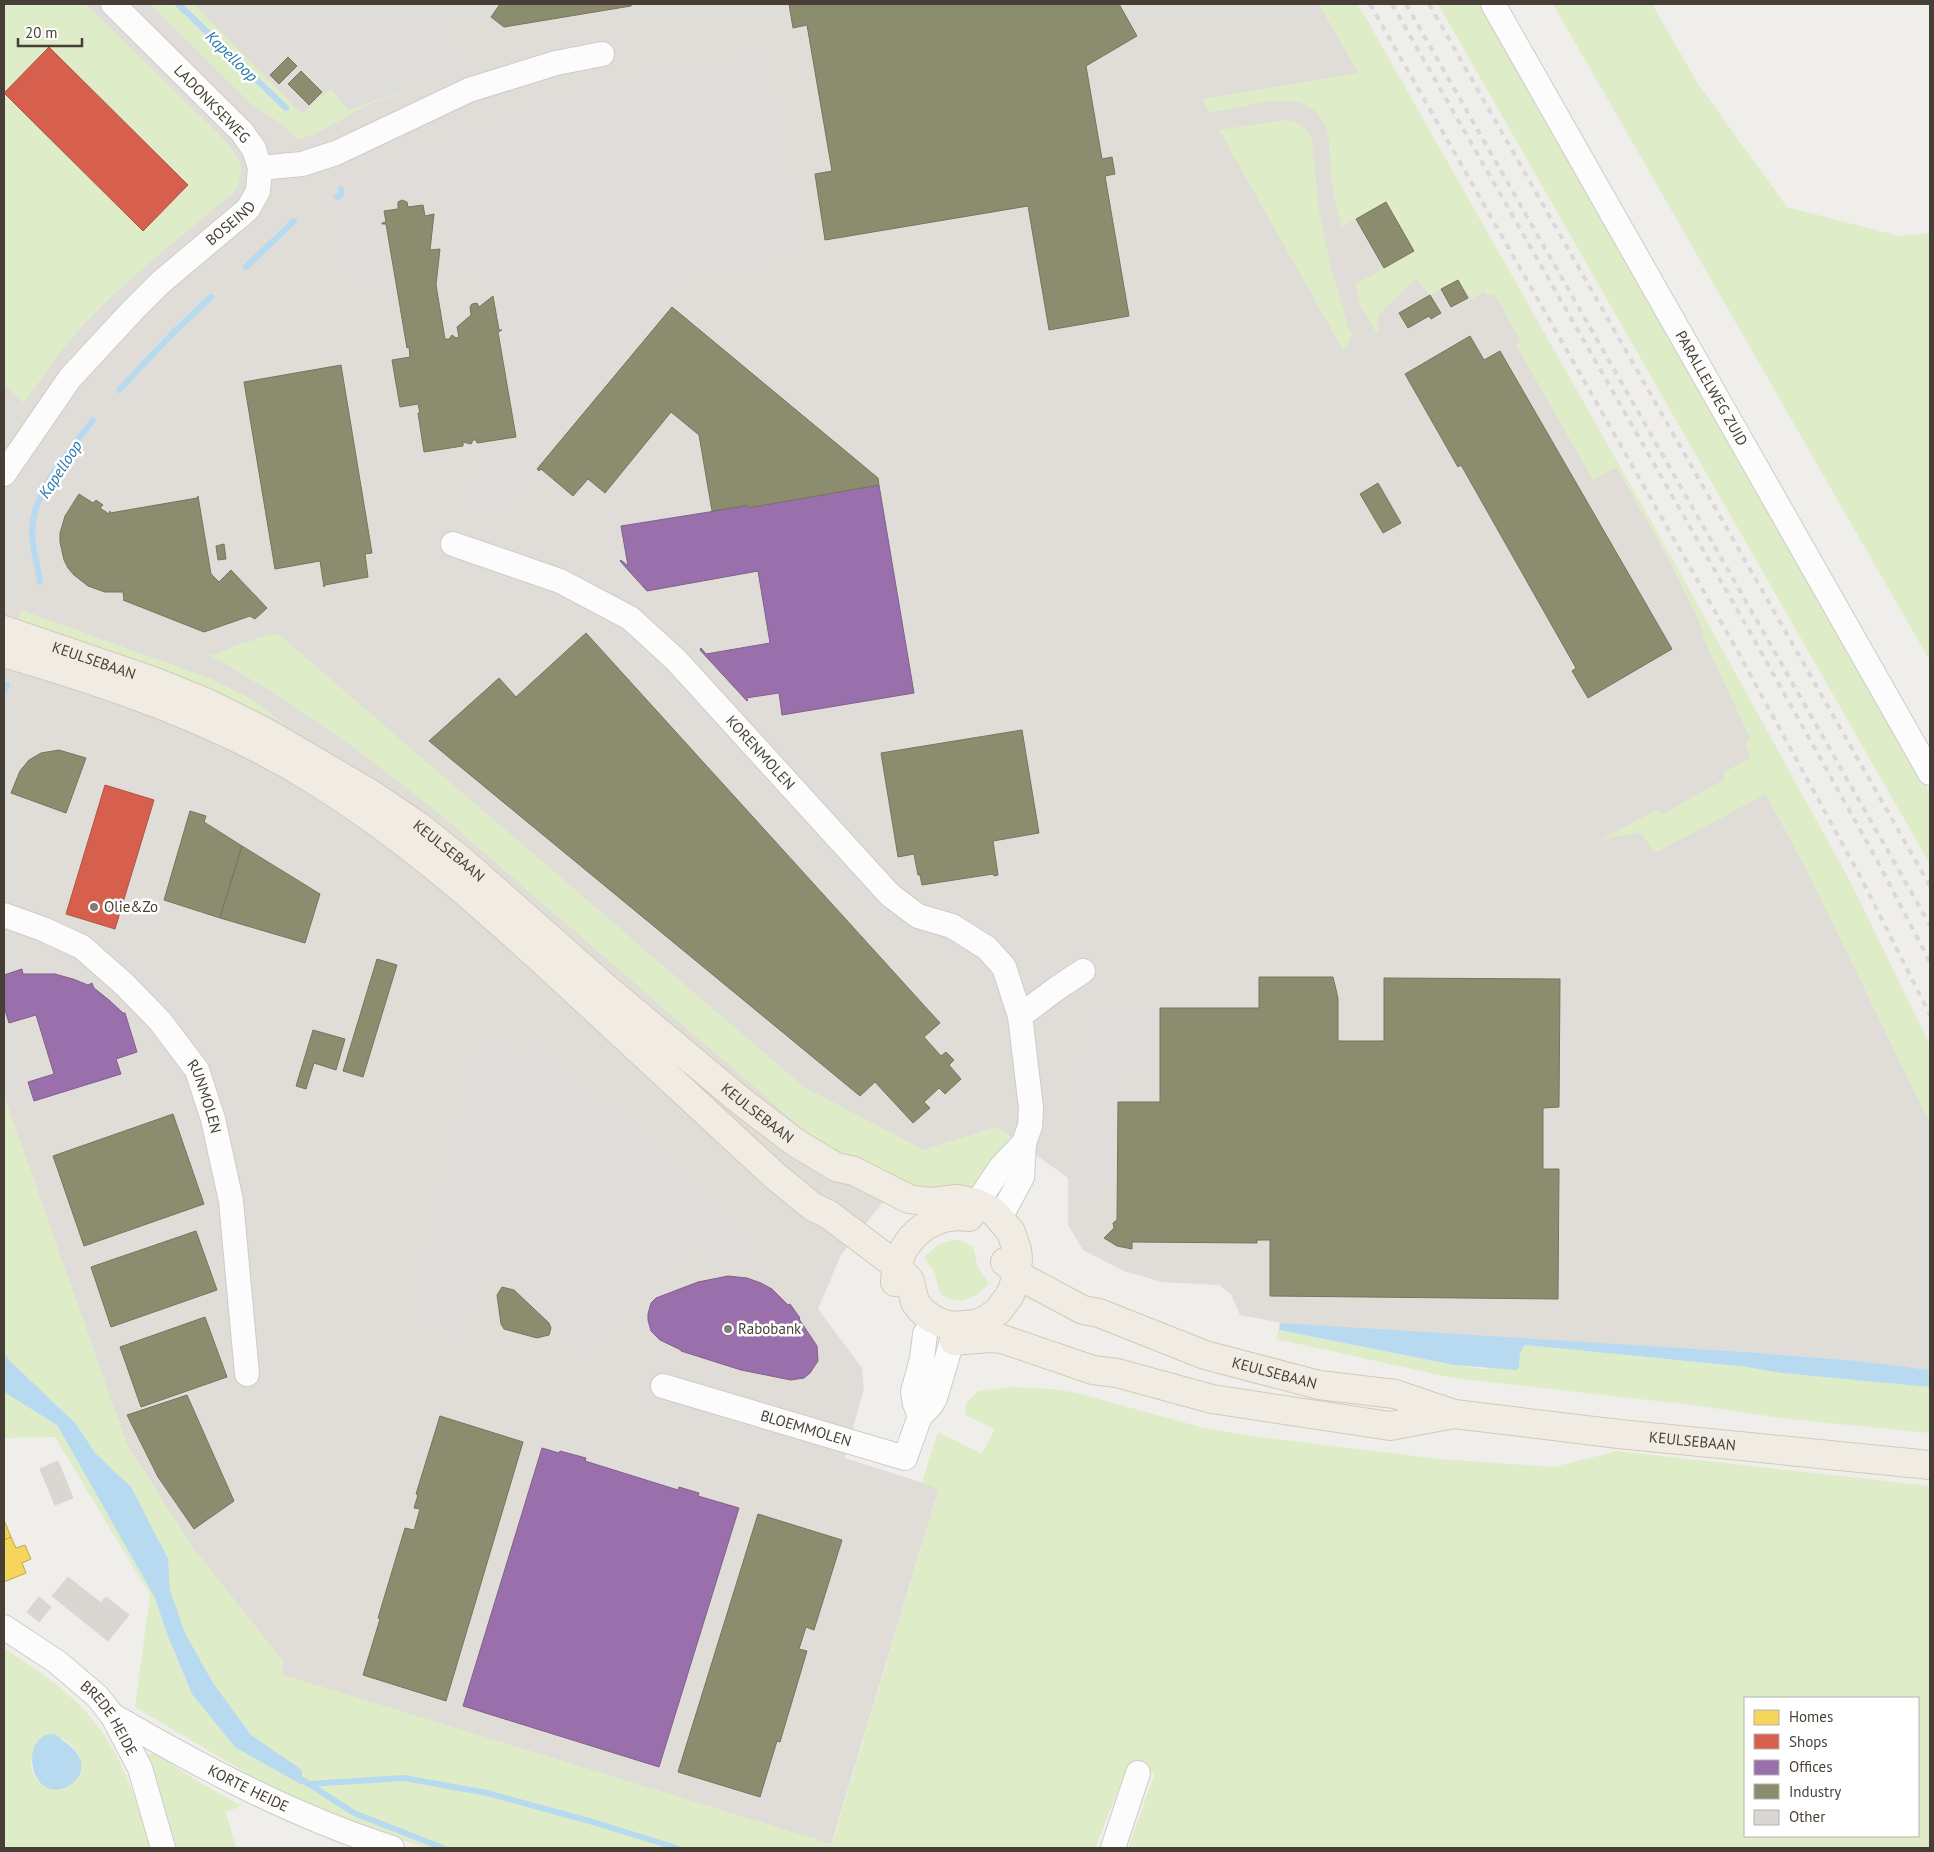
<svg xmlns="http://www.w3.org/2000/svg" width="1934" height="1852" font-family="'PT Sans',sans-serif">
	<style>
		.industrial { fill: #e0ddd8 }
		.green { fill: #deecc8; fill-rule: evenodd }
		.parking { fill: #dfddd9 }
		.water { fill: #b7daf0 }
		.homes { fill: #f6d55c; stroke: #c2a850 }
		.shops { fill: #d6604d; stroke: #ab5646 }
		.offices { fill: #9970ab; stroke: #806188 }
		.industry { fill: #8c8c6e; stroke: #77755d }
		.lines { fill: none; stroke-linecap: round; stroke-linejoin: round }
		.stream { stroke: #b7daf0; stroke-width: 6 }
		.building { fill: #dad7d2; stroke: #d9d5cf }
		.minor-casing { stroke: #ceccc7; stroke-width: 26 }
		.major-casing { stroke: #d3cab6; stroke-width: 30 }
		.minor { stroke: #fdfcfc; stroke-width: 24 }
		.major { stroke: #f1ece3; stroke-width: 28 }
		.rail { stroke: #d9d9d8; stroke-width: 4; stroke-dasharray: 6 6; stroke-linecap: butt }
		.poi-dot { fill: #827c74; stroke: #fff; stroke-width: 2 }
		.labels { text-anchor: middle; stroke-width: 5; stroke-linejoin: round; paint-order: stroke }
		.street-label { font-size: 15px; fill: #473f35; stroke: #fff }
		.poi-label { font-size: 15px; fill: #473f35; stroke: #fff; text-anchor: start }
		.water-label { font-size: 16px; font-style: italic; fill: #2879af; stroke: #fff }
	</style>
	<rect width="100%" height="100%" fill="#f0eeea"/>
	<path class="industrial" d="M4 4H1319L1424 185 1610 455 1669 560 1704 631 1702 635 1751 739 1766 794 1808 872 1930 1123V1370L1859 1361 1747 1352 1298 1326 1240 1315 1231 1294 1219 1285 1162 1282 1124 1271 1083 1250 1068 1225V1178L997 1127 924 1150 841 1255 818 1309 862 1368 864 1388 845 1458 939 1488 830 1848 280 1688 193 1614 4 1240Z"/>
	<g class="green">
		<path d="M4 4H85C122 39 158 75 195 111 208 124 230 142 238 159 244 171 240 185 232 194 175 242 105 295 59 354 47 370 36 387 24 403L4 384Z"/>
		<path d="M150 4H194L302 114 331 89 349 110 443 76 368 105 313 135 297 139C285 123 266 115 250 103Z"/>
		<path d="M1319 4H1357L1366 18 1672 558 1851 883 1930 1045V1123L1808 872 1766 794 1655 853 1640 832 1600 840 1658 809 1661 815 1725 779 1723 773 1750 758 1745 744 1750 738 1702 635 1704 631 1669 560 1617 467 1593 480 1516 345 1521 342 1494 293 1488 296 1483 292 1472 299 1458 280 1430 295 1416 279 1379 314 1377 321 1379 330 1376 332 1360 306 1356 284 1414 251 1386 203 1342 227C1337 211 1333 195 1331 178 1328 153 1335 120 1307 106 1302 103 1295 101 1289 101 1264 100 1234 109 1209 113L1202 99 1359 73Z"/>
		<path d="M1438 4H1481L1498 30 1930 793V864Z"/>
		<path d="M1553 4H1652L1698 84 1787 207 1899 236 1930 233V661Z"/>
		<path d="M1283 120C1296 120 1306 127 1312 139L1319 211 1330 263 1348 326 1352 334 1347 347 1343 350 1219 130Z"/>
		<path d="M21 610 212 679 252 699 283 723 261 713 18 622Z"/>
		<path d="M277 633 804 1087 924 1150 997 1127 1011 1137 986 1176 972 1189 948 1195 878 1177 845 1155 814 1139 429 805 349 744 272 692 208 654H216L240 644Z"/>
		<path d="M4 1095 127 1444 192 1546 284 1662 281 1674 832 1844 939 1489 922 1482 938 1432 982 1454 995 1429 965 1415 966 1403 978 1391 1013 1387 1053 1389 1077 1393 1200 1427 1251 1436 1439 1459 1554 1467 1617 1451 1930 1486V1848H1128L1155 1773 1129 1763 1095 1848H426L302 1806 135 1707 150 1595 55 1437 4 1438V1392L57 1425 154 1596 169 1639 192 1694 302 1770 251 1735 213 1683 185 1633 170 1590 168 1559 131 1487 96 1454 76 1424 9 1360 4 1353ZM1745 1698H1918V1836H1745Z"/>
		<path d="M958 1240 965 1242 973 1247 978 1268 989 1283C977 1298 956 1308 940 1293L935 1273 924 1258C934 1246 943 1241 958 1240Z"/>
		<path d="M1279 1330 1454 1365 1482 1369 1519 1367 1520 1353 1525 1345 1747 1367 1781 1373 1930 1387V1433L1789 1419 1692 1405 1453 1378 1276 1339Z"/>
		<path d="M4 1648C36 1669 69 1691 93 1720 123 1757 138 1803 151 1848H4ZM47 1734C59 1733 75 1747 80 1756L61 1789C46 1791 26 1775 32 1758 35 1750 43 1741 47 1734Z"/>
		<path d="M152 1754 158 1755 186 1774 241 1806 226 1812 236 1848H176L148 1755Z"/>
	</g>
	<g class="parking">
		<path d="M194 4H428L454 72 348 110 304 57 262 73Z"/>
		<path d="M761 60 797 249 654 278 500 149 515 117 607 88Z"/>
		<path d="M474 135 664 294 499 511 467 492 526 428 502 291 446 247 436 194 374 204 384 273 354 277 338 193 410 156Z"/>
		<path d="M1103 1008H1155L1156 1070 1114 1071 1113 1190H1074V1058L1090 1057Z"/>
		<path d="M503 1045 521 1064 533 1050 753 1247 733 1270 691 1233 588 1350 476 1252 463 1319 458 1331 428 1322 432 1309 416 1303 485 1049 498 1053Z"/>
	</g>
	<g class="water">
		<path d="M1280 1323 1747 1352 1859 1361 1930 1370V1387L1781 1373 1747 1367 1525 1345 1520 1353 1519 1367 1516 1370 1454 1365 1279 1330Z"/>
		<path d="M4 1353 9 1360 76 1424 96 1454 131 1487 168 1559 170 1590 185 1633 213 1683 251 1735 302 1770V1785L235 1747 192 1694 169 1639 154 1596 57 1425 4 1392Z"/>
		<path d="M50 1734C58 1734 61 1739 66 1743 77 1751 86 1761 79 1776 76 1781 70 1786 64 1788 31 1800 19 1740 50 1734Z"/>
	</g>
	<g class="homes">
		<path d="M4 1520 11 1537 4 1540Z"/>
		<path d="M11 1537 16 1548 25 1545 31 1559 22 1563 26 1573 4 1582V1540Z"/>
	</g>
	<g class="shops">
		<path d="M49 47 188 185 143 231 4 93Z"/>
		<path d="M105 785 154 800 115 929 66 914Z"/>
	</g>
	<g class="offices">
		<path d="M879 485 914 693 782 715 779 693 746 698 748 700 747 701 700 650 701 648 706 654 770 643 758 571 647 591 620 561 621 560 628 566 621 526Z"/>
		<path d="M22 969 23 974H55L73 979 88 985 92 983 94 988 109 1000 123 1013H125L137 1052 116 1059 121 1074 34 1101 28 1082 54 1074 36 1015 9 1023 4 1007V975Z"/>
		<path d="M728 1276 747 1278 761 1283 772 1289 788 1305 790 1304 800 1318 799 1319 817 1346 818 1361 810 1373 804 1378 791 1380 741 1370 681 1351V1350L660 1340 651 1331 648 1320V1314L651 1303 656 1298 698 1282Z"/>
		<path d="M542 1448 559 1453 560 1451 586 1458 585 1461 678 1490 679 1487 699 1493 698 1496 739 1508 659 1767 463 1706Z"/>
	</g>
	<g class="industry">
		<path d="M500 4H632L631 6 504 27 491 17Z"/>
		<path d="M789 4H1119L1137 36 1086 66 1102 159 1112 157 1115 174 1105 176 1129 316 1049 330 1028 206 825 240 815 174 832 171 807 25 793 28Z"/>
		<path d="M288 57 297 66 279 84 270 75Z"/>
		<path d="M301 71 322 92 309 105 288 84Z"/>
		<path d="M402 200 407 202 408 207 423 205 425 216 434 214 430 250 440 249 436 285 445 339H449L452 335 456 338 459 337 457 327 471 315 470 307 472 304 477 303 479 307 493 296 499 330H502L498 332 516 437 477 443 476 440H473L471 444 463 442V446L424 452 418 413H420L418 404 400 407 392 360 410 357 409 347 407 348 386 224H382V223L386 222 384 211 398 209V202Z"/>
		<path d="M1386 202 1414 251 1384 268 1356 219Z"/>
		<path d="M1458 280 1468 298 1451 307 1441 289Z"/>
		<path d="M1430 295 1441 313 1431 319 1429 316 1408 328 1399 313Z"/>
		<path d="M672 307 878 478 879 485 748 508 747 505 712 511 699 435 671 412 605 493 588 479 573 496 541 469 539 471 537 469Z"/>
		<path d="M1470 336 1484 360 1500 351 1672 649 1588 698 1572 671 1576 668 1461 465 1458 467 1405 374Z"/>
		<path d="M341 365 372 553 365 554 368 577 325 585 324 587 320 561 275 569 244 382Z"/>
		<path d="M1378 483 1401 523 1383 533 1360 494Z"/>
		<path d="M79 494 93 503 96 500 103 505 100 508 109 514 110 511V513L197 498 198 496 211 574 219 582 231 570 267 608 255 619 250 616 204 632 123 600 124 599 123 592H105L88 586 74 575 68 568 64 560 60 542V533L65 516Z"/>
		<path d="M224 544 226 559 218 560 216 546Z"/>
		<path d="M586 633 940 1023 924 1037 941 1056 946 1052 954 1060 949 1065 961 1079 945 1094 939 1088 924 1102 930 1108 913 1123 875 1082 860 1096 429 741 499 678 516 697Z"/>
		<path d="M1022 730 1039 833 993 841 998 875 994 876 993 874 922 885 920 875H918L914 854 898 857 881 753Z"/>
		<path d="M59 750 86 758 66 813 11 793 20 771 29 760 41 753Z"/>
		<path d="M190 811 206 816 204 822 242 846 220 918 164 900Z"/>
		<path d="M242 846 320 894 305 943 220 918Z"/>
		<path d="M377 959 397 965 363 1077 343 1071Z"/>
		<path d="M1259 977H1333L1338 998V1041H1384V978L1560 979 1559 1107 1543 1108V1169H1559L1558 1299 1270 1296V1240H1257V1243L1132 1242V1249L1117 1246 1104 1238 1114 1228 1113 1223 1117 1220 1118 1102H1160V1008H1259Z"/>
		<path d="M313 1030 345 1039 336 1070 314 1063 306 1089 296 1086Z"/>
		<path d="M173 1114 204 1204 84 1246 53 1156Z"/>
		<path d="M196 1231 217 1290 111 1327 91 1267Z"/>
		<path d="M502 1287 514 1290 549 1323 551 1328 549 1335 537 1338 504 1329 501 1324 497 1295Z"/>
		<path d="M205 1317 227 1377 141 1407 120 1347Z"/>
		<path d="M187 1395 234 1501 194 1529 158 1477 127 1415Z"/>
		<path d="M440 1416 523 1442 446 1701 363 1675 380 1619 378 1618 405 1528 414 1530 420 1509 414 1508 418 1495 416 1494Z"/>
		<path d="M758 1514 842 1540 814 1630 806 1627 799 1649 807 1651 780 1742 777 1741 760 1797 678 1772Z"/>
	</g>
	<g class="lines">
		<g class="stream">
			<path d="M178 4 286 108"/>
			<path d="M337 197 341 194V189"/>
			<path d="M246 267 294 221"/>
			<path d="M119 390 172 334 211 297"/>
			<path d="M40 582C38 565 32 549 32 532 33 489 69 452 93 420"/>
			<path d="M4 691 7 685"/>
			<path d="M295 1775 354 1813 443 1848"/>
			<path d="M308 1784 404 1778 487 1793 593 1822 677 1848"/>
		</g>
	</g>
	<g class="building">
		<path d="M58 1461 73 1498 55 1505 40 1469Z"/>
		<path d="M68 1577 101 1603 106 1597 129 1615 108 1641 52 1596Z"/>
		<path d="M39 1597 51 1607 39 1622 27 1612Z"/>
	</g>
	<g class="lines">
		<g class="minor-casing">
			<g id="minor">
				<path id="s1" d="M1493 4 1930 773"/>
				<path d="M260 168 302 164 336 153 469 90 556 63 602 54"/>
				<path id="s2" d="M4 474 70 378 133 310 161 282 248 209 258 191 260 168 254 149 242 132 113 4"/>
				<path id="s3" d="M453 544 560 581 630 618 676 660 890 895 918 916 952 926 987 948 1004 967 1020 1016 1031 1108 1030 1126 1024 1143 1022 1177 1000 1218"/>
				<path id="s4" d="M4 915 43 929 82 947 124 984 160 1021 197 1070 213 1119 231 1201 247 1374"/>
				<path d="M1020 1016 1056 989 1083 971"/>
				<path d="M977 1203 1001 1167 1024 1143"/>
				<path id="s5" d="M663 1386 905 1458 920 1416 931 1405 935 1398 952 1341"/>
				<path d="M920 1416 915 1404 913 1392 922 1359 925 1334"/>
				<path id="s6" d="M4 1627 57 1662 97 1696 112 1715 140 1768 163 1848"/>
				<path id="s7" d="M112 1715C201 1767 293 1816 392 1848"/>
				<path d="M1113 1848 1138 1773"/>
			</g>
		</g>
		<g class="major-casing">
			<g id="major">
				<path id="s8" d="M4 630 153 681 207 703 267 733 371 794 417 825 461 860 607 989 741 1101 796 1143 836 1167 854 1171 909 1199 931 1202 957 1199 977 1203 994 1212 1011 1232 1017 1250 1018 1259 1015 1282 1010 1295 998 1311 986 1320 975 1324 952 1326 941 1323 931 1318 921 1310 915 1302 910 1281 897 1266 828 1214 813 1207 774 1175C710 1116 646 1057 583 998 498 919 413 841 314 780 219 721 111 684 4 653"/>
				<path id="s9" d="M1005 1262 1025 1279 1083 1310 1099 1313 1205 1355 1319 1385 1395 1394 1454 1414 1619 1434 1930 1465"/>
				<path d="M895 1282C896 1242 929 1211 969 1217"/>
				<path d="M954 1341 990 1338 1002 1339 1093 1370 1117 1373 1212 1399 1390 1426 1454 1414"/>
			</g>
		</g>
		<use href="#minor" class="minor"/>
		<use href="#major" class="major"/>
		<g class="rail">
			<path d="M1370 4 1733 643 1861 878 1930 1015"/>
			<path d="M1392 4 1751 634 1872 851 1930 962"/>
			<path d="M1406 4 1930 925"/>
			<path d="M1429 4 1930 886"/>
		</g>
	</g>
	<g class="poi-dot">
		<circle cx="94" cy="907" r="5"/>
		<circle cx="728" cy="1329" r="5"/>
	</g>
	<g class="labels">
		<g class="street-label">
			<text transform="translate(212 104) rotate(46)" y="5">LADONKSEWEG</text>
			<text dy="5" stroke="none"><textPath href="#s2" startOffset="340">BOSEIND</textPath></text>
			<text dy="5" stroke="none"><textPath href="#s1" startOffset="442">PARALLELWEG ZUID</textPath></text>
			<text dy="5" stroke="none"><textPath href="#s8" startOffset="95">KEULSEBAAN</textPath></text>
			<text dy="5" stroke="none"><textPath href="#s3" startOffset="380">KORENMOLEN</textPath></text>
			<text dy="5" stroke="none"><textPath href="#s8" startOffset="500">KEULSEBAAN</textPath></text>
			<text dy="5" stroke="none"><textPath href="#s4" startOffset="281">RUNMOLEN</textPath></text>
			<text dy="5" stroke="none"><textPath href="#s8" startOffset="905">KEULSEBAAN</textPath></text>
			<text dy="5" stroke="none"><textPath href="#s9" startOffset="294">KEULSEBAAN</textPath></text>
			<text dy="5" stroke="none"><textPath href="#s5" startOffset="149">BLOEMMOLEN</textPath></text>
			<text dy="5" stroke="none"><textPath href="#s9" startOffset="719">KEULSEBAAN</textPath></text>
			<text dy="5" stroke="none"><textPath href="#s6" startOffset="141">BREDE HEIDE</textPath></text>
			<text dy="5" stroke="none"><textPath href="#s7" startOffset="155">KORTE HEIDE</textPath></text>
		</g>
		<g class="poi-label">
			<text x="104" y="912">Olie&amp;Zo</text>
			<text x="738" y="1334">Rabobank</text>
		</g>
		<g class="water-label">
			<text transform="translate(232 56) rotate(44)" y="6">Kapelloop</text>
			<text transform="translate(60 469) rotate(-57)" y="6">Kapelloop</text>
		</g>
	</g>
	<rect width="1934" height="1852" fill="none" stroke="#473f35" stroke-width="10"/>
	<rect x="1744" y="1697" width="175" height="140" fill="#ffffff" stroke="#b5b2ae"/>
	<rect x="1754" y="1710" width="25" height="15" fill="#f6d55c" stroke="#b5b2ae"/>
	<text x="1789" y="1722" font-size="15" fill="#473f35">Homes</text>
	<rect x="1754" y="1734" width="25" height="15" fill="#d6604d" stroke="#b5b2ae"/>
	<text x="1789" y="1747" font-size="15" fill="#473f35">Shops</text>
	<rect x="1754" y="1760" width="25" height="15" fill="#9970ab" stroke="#b5b2ae"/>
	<text x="1789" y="1772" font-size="15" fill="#473f35">Offices</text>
	<rect x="1754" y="1784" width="25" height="15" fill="#8c8c6e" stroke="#b5b2ae"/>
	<text x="1789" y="1797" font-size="15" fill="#473f35">Industry</text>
	<rect x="1754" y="1810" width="25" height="15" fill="#dad7d2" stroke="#b5b2ae"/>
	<text x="1789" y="1822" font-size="15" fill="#473f35">Other</text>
	<path d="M18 38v8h64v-8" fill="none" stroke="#473f35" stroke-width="2.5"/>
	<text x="25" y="38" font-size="15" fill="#473f35" stroke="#ffffff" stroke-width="4" paint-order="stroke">20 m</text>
</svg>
